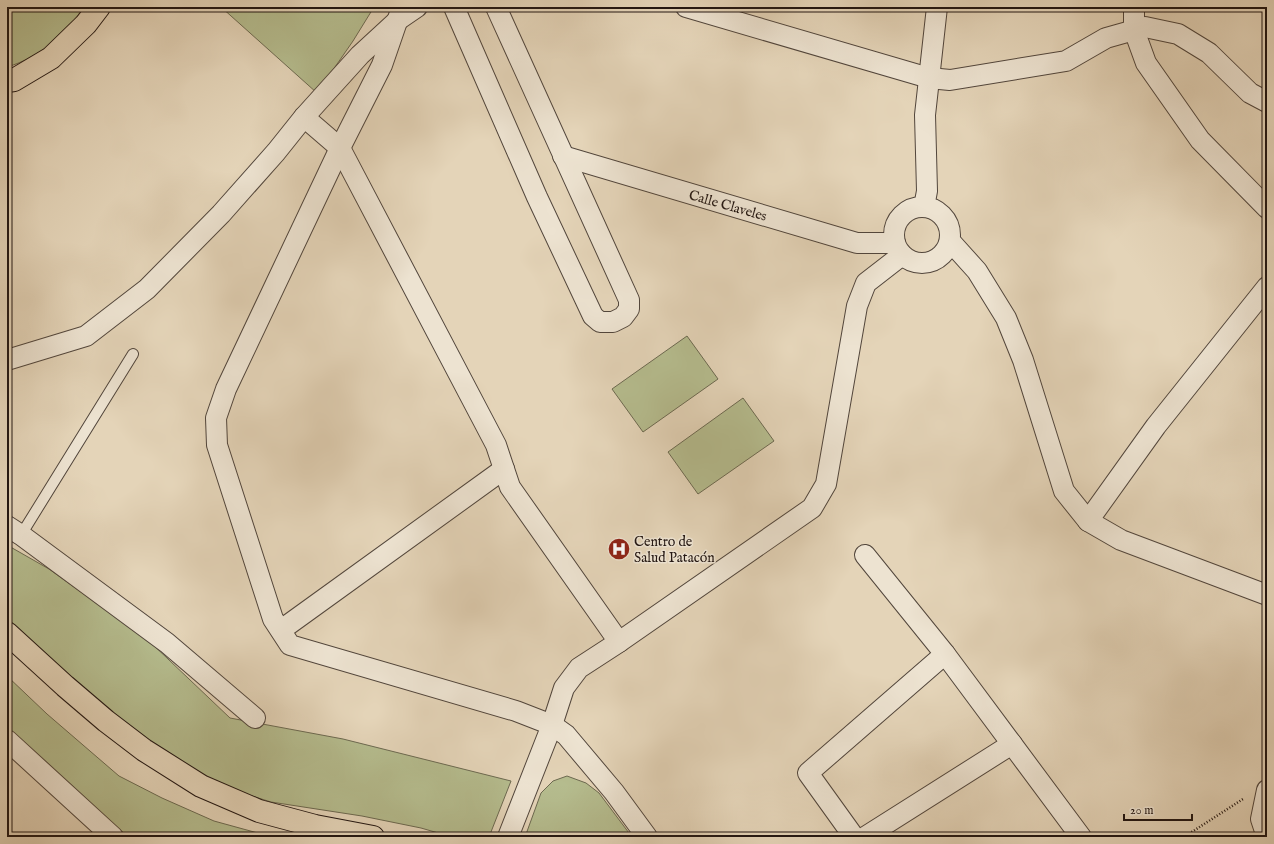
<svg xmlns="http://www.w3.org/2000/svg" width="1274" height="844" font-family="'IM FELL English',serif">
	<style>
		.green { fill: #b5bc8e; stroke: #6c6950 }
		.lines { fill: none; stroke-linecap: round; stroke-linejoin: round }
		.lane-casing { stroke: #52463c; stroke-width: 12 }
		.street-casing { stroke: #52463c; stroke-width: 22 }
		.primary-casing { stroke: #221612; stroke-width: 24 }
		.path { stroke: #221612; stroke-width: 2.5; stroke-dasharray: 1 2; stroke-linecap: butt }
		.lane { stroke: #ede3d1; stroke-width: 10 }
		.street { stroke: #ede3d1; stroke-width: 20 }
		.primary { stroke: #e4d4b8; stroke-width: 22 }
		.labels { text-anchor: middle; stroke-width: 3; stroke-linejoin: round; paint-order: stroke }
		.street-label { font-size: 14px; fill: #221612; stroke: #ede3d1 }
		.poi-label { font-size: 14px; fill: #221612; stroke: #ede3d1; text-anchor: start }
	</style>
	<rect width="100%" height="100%" fill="#e4d4b8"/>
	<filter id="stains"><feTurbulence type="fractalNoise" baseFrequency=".005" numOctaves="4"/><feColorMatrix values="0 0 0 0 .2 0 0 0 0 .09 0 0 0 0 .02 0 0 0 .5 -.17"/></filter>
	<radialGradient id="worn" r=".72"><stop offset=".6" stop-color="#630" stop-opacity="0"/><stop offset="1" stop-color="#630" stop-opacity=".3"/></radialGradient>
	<g class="green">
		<path d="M7 7H84C64 35 41 57 7 67Z"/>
		<path d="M221 7H374L353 41 317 93Z"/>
		<path d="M687 336 718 379 643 432 612 389Z"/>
		<path d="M743 398 774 441 698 494 668 452Z"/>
		<path d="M7 545 49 569 148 640 230 718 343 739 511 781 489 837H452L421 828 362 816 271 802 214 784 160 757 7 626Z"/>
		<path d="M7 676 47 714 119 776 162 798 214 821 265 835 276 837H130L88 808 7 730Z"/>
		<path d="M567 776 586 783 599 793 632 837H525L541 793 553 781Z"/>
	</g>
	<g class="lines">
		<g class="lane-casing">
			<path id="lane" d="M21 535 133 354"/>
		</g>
		<g class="street-casing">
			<g id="street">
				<path d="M402 7 382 65 340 148 226 389 216 418 217 445 273 619 290 645 516 711 552 725 566 735 614 792 647 837"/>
				<path d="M454 7 537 197 593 316 600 322H613L623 317 629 309V300L496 7"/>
				<path d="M686 7 929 78 950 80 1066 61 1106 38 1145 27 1178 34 1209 53 1250 93 1267 102"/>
				<path d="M1134 7V30L1146 63 1200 140 1267 208"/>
				<path d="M304 117 340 148 496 445 510 487 619 642"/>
				<path d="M563 156 857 243H895"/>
				<circle cx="922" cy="235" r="28"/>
				<path d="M924 207 927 191 925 115 937 7"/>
				<path d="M950 241 977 271 1006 318 1023 360 1064 491 1088 521 1121 540 1267 595"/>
				<path d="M7 360 86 336 147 289 221 214 276 152 304 117 360 55 398 20 417 7"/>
				<path d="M1088 521 1156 426 1267 287"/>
				<path d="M7 526 21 535 167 643 255 718"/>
				<path d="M865 555 945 654 1081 837"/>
				<path d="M281 630 504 469"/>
				<path d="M7 740 113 837"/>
				<path d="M1267 790 1261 819 1267 837"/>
				<path d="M508 837 552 725 564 688 579 668 619 642 812 508 826 484 857 306 866 283 902 255"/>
				<path d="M854 837 808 773 945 654"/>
				<path d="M865 837 1012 744"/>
			</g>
		</g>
		<g class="primary-casing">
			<g id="primary">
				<path d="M7 81 14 80 51 58 86 24 99 7"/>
				<path d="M7 633 65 686 106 721 144 750 201 786 259 811 315 826 373 837"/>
			</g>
		</g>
		<path class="path" d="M1184 837 1243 799"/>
		<use href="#lane" class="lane"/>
		<use href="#street" class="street"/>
		<use href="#primary" class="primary"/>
	</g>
	<defs>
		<g id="hospital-disc" transform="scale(1.15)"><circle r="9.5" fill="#8f2418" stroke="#ede3d1"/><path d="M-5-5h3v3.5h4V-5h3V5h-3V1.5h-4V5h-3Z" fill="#fff"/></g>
	</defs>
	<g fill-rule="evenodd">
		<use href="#hospital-disc" x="619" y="549"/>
	</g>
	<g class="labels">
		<g class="street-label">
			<text transform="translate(728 205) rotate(16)" y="5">Calle Claveles</text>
		</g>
		<g class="poi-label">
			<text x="634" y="546">Centro de<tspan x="634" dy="16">Salud Patacón</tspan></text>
		</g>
	</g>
	<rect width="1274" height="844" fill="none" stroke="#e4d4b8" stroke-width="24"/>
	<rect x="8" y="8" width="1258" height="828" fill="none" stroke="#221612" stroke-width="2"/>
	<rect x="12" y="12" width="1250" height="820" fill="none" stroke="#221612"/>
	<path d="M1124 814v6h68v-6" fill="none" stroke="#221612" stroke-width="2"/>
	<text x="1130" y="814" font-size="12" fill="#221612" stroke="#ede3d1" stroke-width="3" paint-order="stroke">20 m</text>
	<rect width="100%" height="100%" filter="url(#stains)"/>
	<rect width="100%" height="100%" fill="url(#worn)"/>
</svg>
